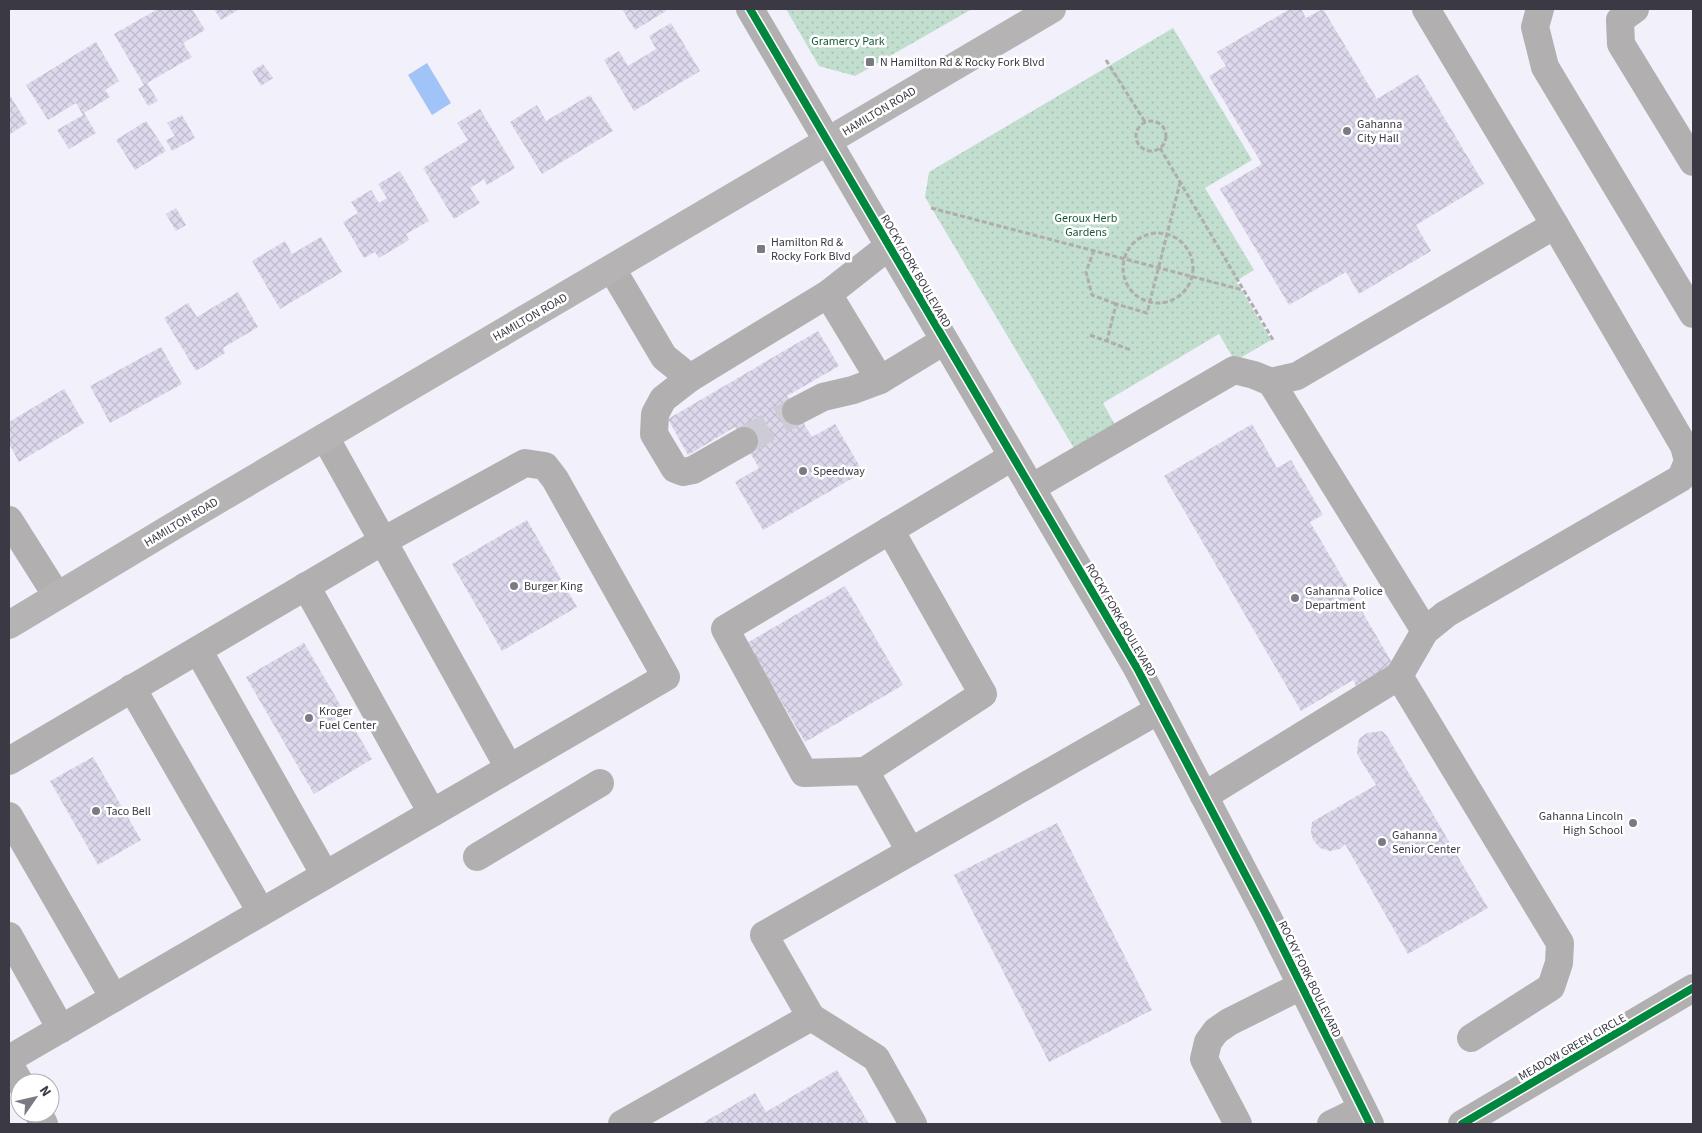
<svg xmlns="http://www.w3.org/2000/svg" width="1702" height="1133" font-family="'Source Sans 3',sans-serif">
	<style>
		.park { fill: url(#park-dots) }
		.water { fill: #a0c3f8 }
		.building { fill: url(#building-cross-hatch) }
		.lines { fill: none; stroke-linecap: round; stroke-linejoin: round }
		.minor-tunnel { stroke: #cdcbd5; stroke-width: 28; stroke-dasharray: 28 14; stroke-linecap: butt }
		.path { stroke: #afadae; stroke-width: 3; stroke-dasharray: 5 2.5; stroke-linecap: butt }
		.minor { stroke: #b1afb0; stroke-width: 28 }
		.major { stroke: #b6b3b5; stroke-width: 28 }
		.cycleway-casing { stroke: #fff; stroke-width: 11 }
		.cycleway { stroke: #00873e; stroke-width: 8 }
		.poi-dot { fill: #7b7983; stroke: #fff; stroke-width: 2 }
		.labels { text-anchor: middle; stroke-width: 5; stroke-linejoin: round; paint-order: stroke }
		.park-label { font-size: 12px; fill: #165936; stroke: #fff }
		.poi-label { font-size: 12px; fill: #3b3943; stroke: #fff; text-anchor: start }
		.street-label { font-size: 12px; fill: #3b3943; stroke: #fff }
	</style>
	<defs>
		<pattern id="park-dots" width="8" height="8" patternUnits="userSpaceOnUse" patternTransform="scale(1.25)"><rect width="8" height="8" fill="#c1decf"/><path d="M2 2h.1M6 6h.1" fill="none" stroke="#a7bfb3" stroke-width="1.8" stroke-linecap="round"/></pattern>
		<pattern id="building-cross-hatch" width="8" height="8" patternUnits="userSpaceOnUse" patternTransform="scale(1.25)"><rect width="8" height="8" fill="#ddd8ec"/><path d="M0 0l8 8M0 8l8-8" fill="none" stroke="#bfbacc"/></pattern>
	</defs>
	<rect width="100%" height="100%" fill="#f2f0fa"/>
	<g class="park">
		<path d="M786 9H972L855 76 819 66Z"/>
		<path d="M1173 28 1252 160 1205 188 1254 270 1236 281 1271 340 1235 361 1219 334 1103 403 1121 436 1081 460 925 197 929 172Z"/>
	</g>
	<path class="water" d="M427 63 451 103 432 115 408 75Z"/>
	<g class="building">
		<path d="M158 9H192L205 30 183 43 192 57 147 83 158 101 148 106 138 89 144 85 114 34Z"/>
		<path d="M214 9H240L221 20Z"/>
		<path d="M622 9H665L666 11 635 30Z"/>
		<path d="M1290 9H1301L1306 18 1323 9 1377 99 1418 74 1484 184 1416 225 1431 251 1359 294 1346 272 1289 305 1220 189 1262 164 1209 76 1226 66 1217 52Z"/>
		<path d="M671 23 700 71 634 111 604 60 619 51 628 66 656 49 649 36Z"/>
		<path d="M96 42 119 81 105 90 110 97 84 113 96 133 69 149 57 130 83 115 76 103 48 120 26 85Z"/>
		<path d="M263 64 273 78 261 86 252 71Z"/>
		<path d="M9 94 27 123 9 135Z"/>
		<path d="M590 95 613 131 542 174 510 122 537 105 546 121Z"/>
		<path d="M480 109 515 168 487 185 484 179 470 188 480 203 454 219 423 168 468 140 457 123Z"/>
		<path d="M182 115 195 138 172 151 166 140 175 136 167 123Z"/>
		<path d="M146 121 166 151 135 170 116 140Z"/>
		<path d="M400 171 429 221 406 234 409 240 379 258 375 252 364 258 343 222 358 213 351 202 371 190 379 203 387 198 378 184Z"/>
		<path d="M176 208 186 225 176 231 166 214Z"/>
		<path d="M321 237 342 272 280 309 252 261 285 241 292 254Z"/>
		<path d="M238 292 258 327 223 348 225 353 196 371 164 318 188 303 197 317Z"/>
		<path d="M818 331 839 366 787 396 812 437 835 424 863 472 763 530 735 482 759 468 735 427 688 455 668 419Z"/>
		<path d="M161 347 182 384 110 423 90 386Z"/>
		<path d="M64 389 84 423 19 462 9 444V422Z"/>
		<path d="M1252 424 1277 468 1291 460 1323 515 1310 522 1398 673 1361 695 1353 680 1301 711 1164 476Z"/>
		<path d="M527 520 577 607 502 651 452 564Z"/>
		<path d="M845 586 903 685 805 742 747 643Z"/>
		<path d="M304 643 372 759 314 794 246 677Z"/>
		<path d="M1382 731 1387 736 1488 908 1408 954 1345 844 1340 849 1330 851 1320 848 1313 840 1311 832 1312 822 1376 785 1357 754 1358 743 1360 738 1367 733Z"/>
		<path d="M93 757 141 840 98 865 50 781Z"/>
		<path d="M1057 823 1152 1010 1049 1062 954 875Z"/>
		<path d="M837 1070 869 1124H701L755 1093 766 1112Z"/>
	</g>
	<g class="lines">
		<path class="minor-tunnel" d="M744 441 796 411"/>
		<g class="path">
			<path d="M1106 60 1145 122"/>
			<circle cx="1151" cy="136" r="15"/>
			<path d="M1160 148 1273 340"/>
			<path d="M931 208 1243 290"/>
			<circle cx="1158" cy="268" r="35"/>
			<path d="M1094 250 1086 272 1092 295 1116 304"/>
			<path d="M1090 335 1131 350 1107 341 1116 304 1147 313 1180 183"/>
		</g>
		<g class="minor">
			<path d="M750 9 1137 668 1267 916 1370 1124"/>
			<path d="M1540 9 1535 27 1545 67 1693 314"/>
			<path d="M1635 9 1620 20 1621 44 1693 162"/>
			<path d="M612 269 664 357 690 378"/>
			<path d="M828 294 889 246"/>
			<path d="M1271 382 1425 631"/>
			<path d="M796 411 823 397 853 390 880 380 944 341"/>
			<path d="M744 441 693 470 683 472 675 469 654 434 655 414 663 399 690 378 828 294 880 380"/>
			<path d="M1031 488 1234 370 1254 375 1271 382 1297 376 1555 225"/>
			<path d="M9 520 57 596"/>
			<path d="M306 586 432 813"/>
			<path d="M198 650 325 875"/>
			<path d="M1399 676 1560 943 1559 963 1551 987 1471 1038"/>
			<path d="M132 688 261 912"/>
			<path d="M9 761 383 541 509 768"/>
			<path d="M865 771 983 694 890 530"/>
			<path d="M1204 796 1399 676 1425 631 1446 614 1681 478 1688 461 1684 446 1555 225 1426 9"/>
			<path d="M9 816 114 998"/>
			<path d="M910 851 865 771 804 773 725 629 1012 457"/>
			<path d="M477 857 600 783"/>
			<path d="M9 936 61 1029"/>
			<path d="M811 1017 876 1058 913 1124"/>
			<path d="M9 1059 666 677 555 479 545 466 525 463 383 541 325 437"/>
			<path d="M9 1064 20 1083"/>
			<path d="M38 1113 44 1124"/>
			<path d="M622 1124 811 1017 764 935 1159 710"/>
			<path d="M1238 1124 1204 1059 1208 1042 1216 1031 1229 1022 1301 986"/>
			<path d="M1331 1124 1362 1109"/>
			<path d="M1462 1124 1693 988"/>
		</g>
		<path class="major" d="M9 625 187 518 1052 9"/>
		<g class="cycleway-casing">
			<g id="cycleway">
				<path d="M750 9 1137 668 1267 916 1370 1124"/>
				<path d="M1462 1124 1693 988"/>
			</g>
		</g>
		<use href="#cycleway" class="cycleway"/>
	</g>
	<g class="poi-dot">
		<rect x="865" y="57" width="10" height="10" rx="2.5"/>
		<circle cx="1347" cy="131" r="5"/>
		<rect x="756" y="244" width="10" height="10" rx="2.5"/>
		<circle cx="803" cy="471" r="5"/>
		<circle cx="514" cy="586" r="5"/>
		<circle cx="1295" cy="598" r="5"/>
		<circle cx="309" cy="718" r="5"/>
		<circle cx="96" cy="811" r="5"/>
		<circle cx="1633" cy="823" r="5"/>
		<circle cx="1382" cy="842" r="5"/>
	</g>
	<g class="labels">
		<g class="park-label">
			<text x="848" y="45">Gramercy Park</text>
			<text x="1086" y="222">Geroux Herb<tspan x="1086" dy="14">Gardens</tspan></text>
		</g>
		<g class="poi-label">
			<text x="880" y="66">N Hamilton Rd &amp; Rocky Fork Blvd</text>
			<text x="1357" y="128">Gahanna<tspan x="1357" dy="14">City Hall</tspan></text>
			<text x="771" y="246">Hamilton Rd &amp;<tspan x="771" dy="14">Rocky Fork Blvd</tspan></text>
			<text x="813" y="475">Speedway</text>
			<text x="524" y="590">Burger King</text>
			<text x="1305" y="595">Gahanna Police<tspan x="1305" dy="14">Department</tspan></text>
			<text x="319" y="715">Kroger<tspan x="319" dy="14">Fuel Center</tspan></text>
			<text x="106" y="815">Taco Bell</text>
			<text x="1623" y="820" text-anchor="end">Gahanna Lincoln<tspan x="1623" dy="14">High School</tspan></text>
			<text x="1392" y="839">Gahanna<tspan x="1392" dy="14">Senior Center</tspan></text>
		</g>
		<g class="street-label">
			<text transform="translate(879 111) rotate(-31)" y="4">HAMILTON ROAD</text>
			<text transform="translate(916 271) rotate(60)" y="4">ROCKY FORK BOULEVARD</text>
			<text transform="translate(530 317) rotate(-30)" y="4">HAMILTON ROAD</text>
			<text transform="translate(181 522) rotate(-31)" y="4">HAMILTON ROAD</text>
			<text transform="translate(1121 620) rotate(60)" y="4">ROCKY FORK BOULEVARD</text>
			<text transform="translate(1310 979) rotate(64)" y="4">ROCKY FORK BOULEVARD</text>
			<text transform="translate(1572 1047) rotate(-30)" y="4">MEADOW GREEN CIRCLE</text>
		</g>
	</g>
	<rect width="1702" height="1133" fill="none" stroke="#3b3943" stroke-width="20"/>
	<g transform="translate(35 1098) rotate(56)"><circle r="24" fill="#ffffff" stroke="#b1b0b4"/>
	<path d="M0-4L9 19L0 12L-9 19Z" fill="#7b7983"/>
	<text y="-8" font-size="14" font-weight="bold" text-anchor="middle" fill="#3b3943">N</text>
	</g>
</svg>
